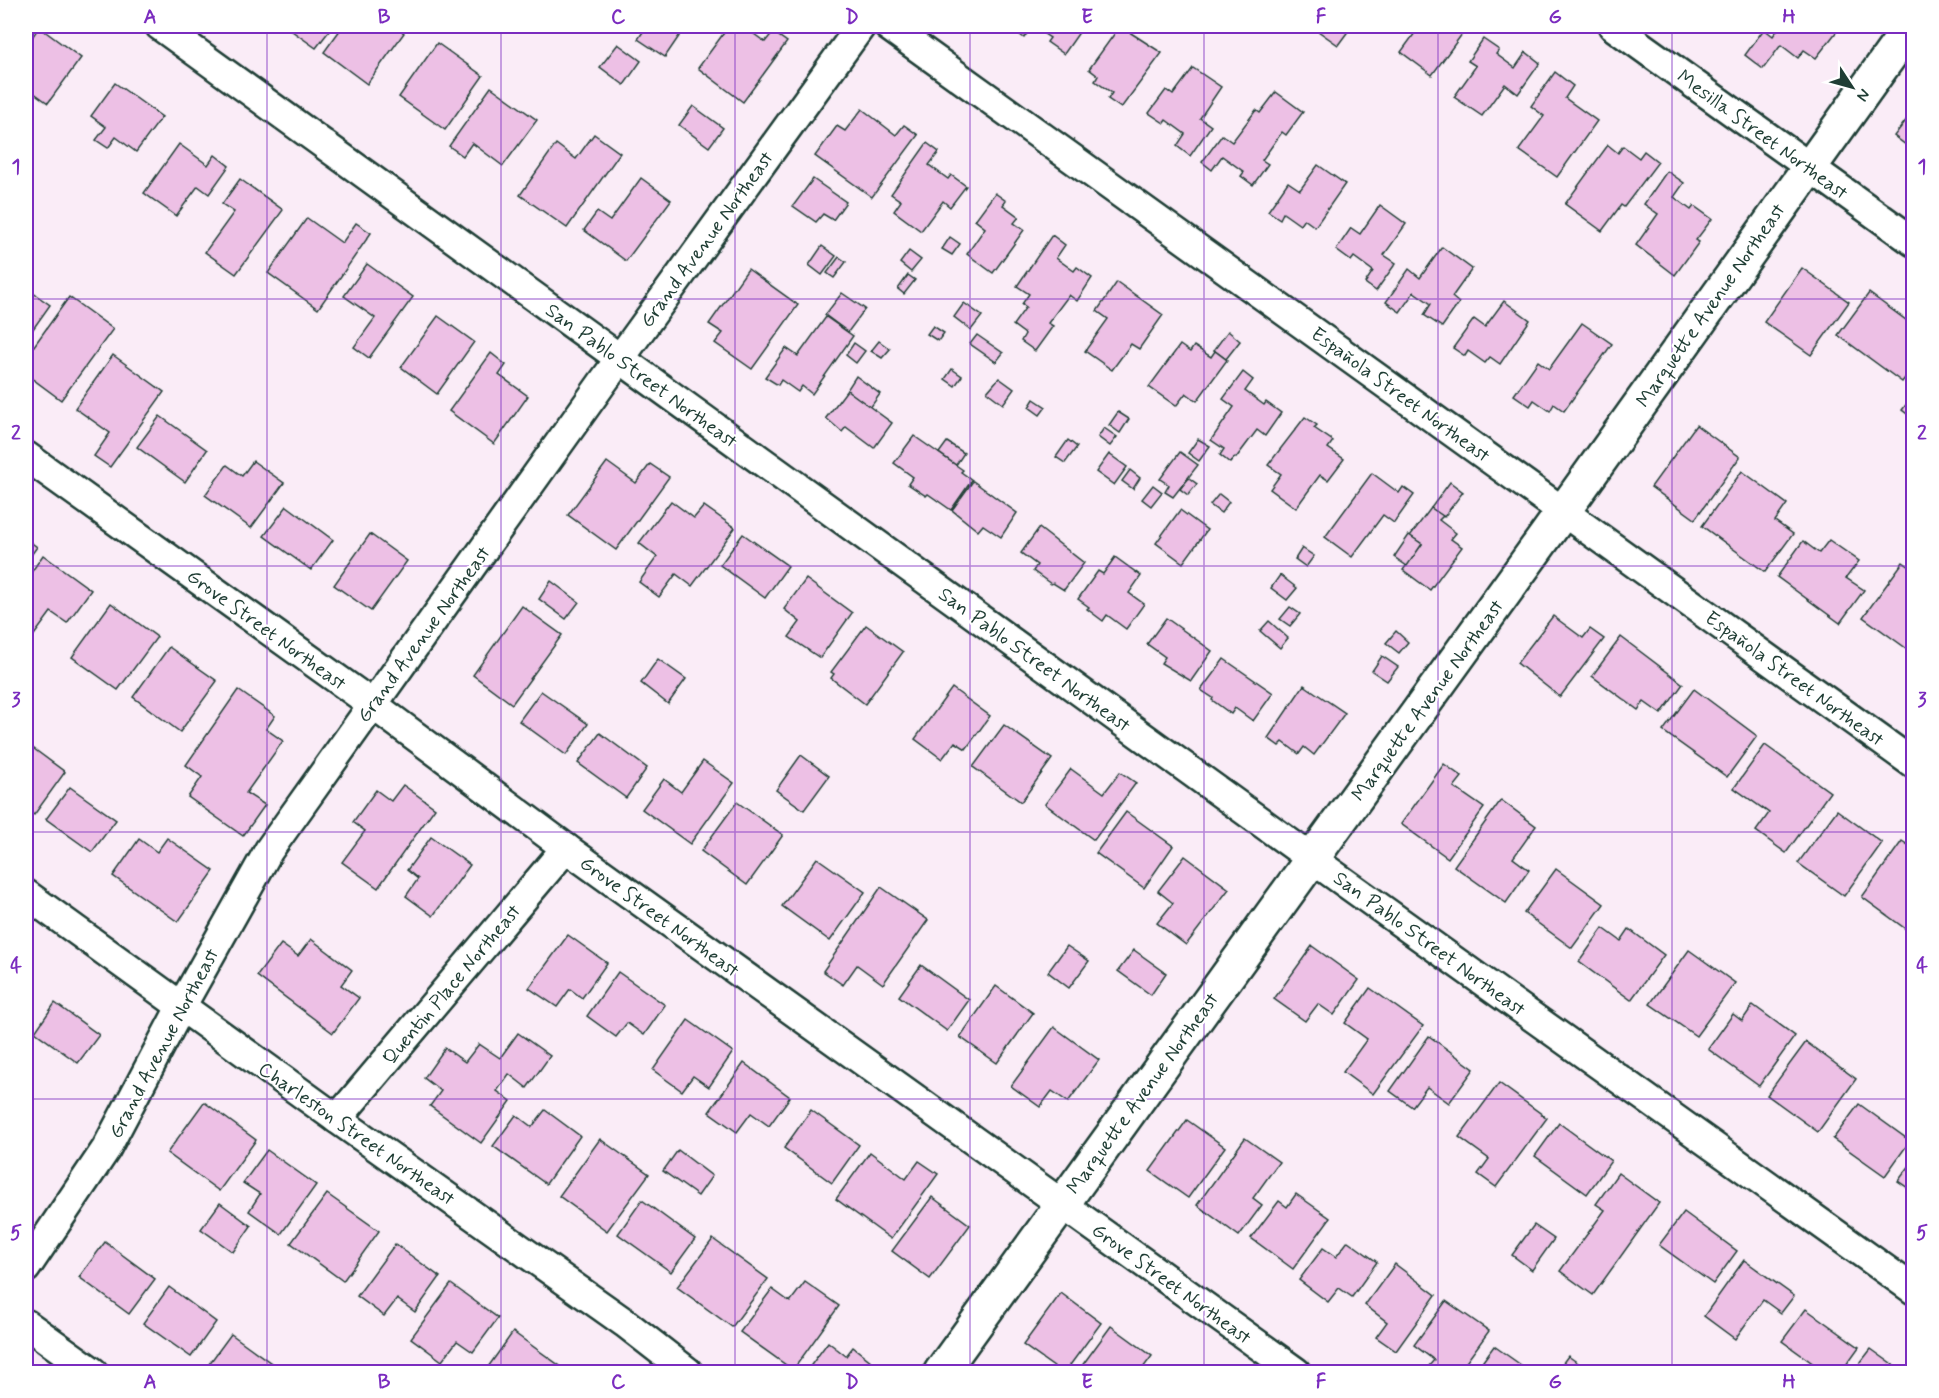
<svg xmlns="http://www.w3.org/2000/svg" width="1939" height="1398" font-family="Mynerve,sans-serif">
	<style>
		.building { fill: #edc0e5; stroke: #1f3d34; stroke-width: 1.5 }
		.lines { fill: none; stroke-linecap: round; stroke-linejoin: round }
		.street-casing { stroke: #1f3d34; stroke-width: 33 }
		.secondary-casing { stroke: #1f3d34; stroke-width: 38 }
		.street { stroke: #fff; stroke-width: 28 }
		.secondary { stroke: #fff; stroke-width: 33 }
		.grid { fill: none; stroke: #7b2cbf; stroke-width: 1.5; stroke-opacity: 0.55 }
		.labels { text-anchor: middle; stroke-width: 4.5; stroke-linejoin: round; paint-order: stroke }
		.street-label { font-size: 20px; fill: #1f3d34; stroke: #fff }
		.neatline { fill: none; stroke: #7b2cbf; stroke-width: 2 }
		.grid-label { font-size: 20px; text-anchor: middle; font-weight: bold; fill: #7b2cbf }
	</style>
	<rect width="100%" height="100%" fill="#faecf7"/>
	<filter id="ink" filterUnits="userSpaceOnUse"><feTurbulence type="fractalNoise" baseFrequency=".0167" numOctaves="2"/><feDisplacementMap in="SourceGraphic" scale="12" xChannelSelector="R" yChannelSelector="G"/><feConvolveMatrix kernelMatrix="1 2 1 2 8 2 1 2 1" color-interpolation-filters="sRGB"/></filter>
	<g filter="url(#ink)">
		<g class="building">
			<path d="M285 26H333L316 48Z"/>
			<path d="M343 26H394L404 33 367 84 324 52Z"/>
			<path d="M647 26H686L665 57 638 39Z"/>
			<path d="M729 26H743L765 42 773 32 787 42 743 102 698 68Z"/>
			<path d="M1013 26H1073L1080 31 1064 54 1047 42 1050 38 1032 26 1024 38 1011 28Z"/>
			<path d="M1120 26 1162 53 1121 108 1108 99 1112 93 1095 81 1098 76 1089 69Z"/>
			<path d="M1311 26H1352L1338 45Z"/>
			<path d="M1420 26H1468L1432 75 1401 52Z"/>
			<path d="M1780 26H1841L1816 58 1804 50 1798 58 1781 45 1763 69 1745 55 1764 29 1773 36Z"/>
			<path d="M39 27 81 58 48 103 26 87V46Z"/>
			<path d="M1483 39 1499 50 1496 54 1515 68 1526 52 1540 63 1518 94 1505 84 1482 116 1454 97 1476 66 1468 61Z"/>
			<path d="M437 43 483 76 445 130 399 97Z"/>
			<path d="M618 44 641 61 624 85 600 67Z"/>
			<path d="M1193 68 1221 87 1200 118 1211 126 1190 156 1177 146 1185 134 1166 120 1164 123 1149 113 1166 90 1173 95Z"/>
			<path d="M1555 72 1573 86 1565 98 1597 121 1557 177 1519 150 1544 116 1531 106Z"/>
			<path d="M115 83 162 117 136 152 116 137 108 148 96 140 106 127 91 116Z"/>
			<path d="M491 87 537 120 503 166 472 143 463 156 449 146Z"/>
			<path d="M1276 92 1303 112 1286 135 1282 132 1262 160 1268 164 1253 185 1241 176 1244 172 1222 156 1212 170 1202 162 1222 135 1232 142 1256 110 1260 113Z"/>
			<path d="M693 106 723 128 709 147 679 125Z"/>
			<path d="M862 109 896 135 904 125 918 135 872 197 815 156 837 126 845 131Z"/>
			<path d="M1914 110V151L1894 136Z"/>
			<path d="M594 134 620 153 567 228 520 195 556 144 576 159Z"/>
			<path d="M927 143 939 152 929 165 948 179 951 175 966 186 950 207 943 201 921 231 894 211 901 201 891 194Z"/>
			<path d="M179 144 208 165 215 155 229 166 209 194 198 186 176 216 144 193Z"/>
			<path d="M1608 145 1618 153 1623 146 1639 158 1644 151 1658 162 1624 207 1621 205 1602 231 1565 204Z"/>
			<path d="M1318 165 1345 184 1315 227 1304 219 1300 225 1283 213 1280 219 1268 211 1288 182 1300 190Z"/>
			<path d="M1667 171 1684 183 1674 197 1691 210 1694 206 1712 219 1696 240 1699 242 1675 275 1636 245 1658 214 1644 204Z"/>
			<path d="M641 178 671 200 626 261 584 230 597 212 610 221Z"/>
			<path d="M240 179 283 210 236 274 205 252 234 212 222 204Z"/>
			<path d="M813 179 846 202 833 220 823 214 816 222 793 206Z"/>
			<path d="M995 193 1006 201 1003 205 1019 217 1014 223 1024 230 993 273 967 254 985 228 975 220Z"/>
			<path d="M1380 205 1406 224 1384 255 1396 263 1376 291 1365 283 1373 271 1354 257 1351 261 1336 250 1351 228 1360 234Z"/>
			<path d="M307 218 342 243 356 223 371 233 318 309 268 273Z"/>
			<path d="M1052 235 1065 245 1056 258 1074 271 1077 267 1092 278 1077 301 1069 295 1048 323 1053 326 1035 351 1021 341 1025 334 1013 325 1026 307 1022 304 1029 294 1017 286Z"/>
			<path d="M950 237 960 244 952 255 942 249Z"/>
			<path d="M822 246 836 256 822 275 809 265Z"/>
			<path d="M1442 247 1472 269 1452 297 1459 303 1442 327 1424 315 1431 304 1414 292 1400 312 1386 302 1409 269 1420 278Z"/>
			<path d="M909 251 921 260 911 272 900 263Z"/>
			<path d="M839 257 846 262 834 278 827 273Z"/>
			<path d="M367 264 413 297 369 358 354 347 375 318 344 296Z"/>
			<path d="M1802 268 1849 302 1811 355 1764 322Z"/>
			<path d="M748 269 798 305 752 369 715 343 723 333 709 324Z"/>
			<path d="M908 275 915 280 904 294 898 289Z"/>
			<path d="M1117 282 1163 315 1139 349 1131 344 1112 370 1085 351 1108 319 1097 311Z"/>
			<path d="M26 288 50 305 26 339Z"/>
			<path d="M842 293 865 309 848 332 825 315Z"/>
			<path d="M1869 293 1914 326V366L1902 382 1838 335Z"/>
			<path d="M69 297 113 329 61 400 26 374V357Z"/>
			<path d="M1504 301 1530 320 1500 364 1490 357 1485 363 1468 351 1465 356 1453 348 1474 319 1485 327Z"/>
			<path d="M964 303 982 316 971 330 954 317Z"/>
			<path d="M438 316 474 342 437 394 401 367Z"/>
			<path d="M826 317 853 336 812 394 802 386 798 392 781 380 778 385 765 377 786 348 798 356Z"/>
			<path d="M1582 323 1612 344 1564 411 1554 404 1550 411 1534 400 1530 406 1514 395 1538 361 1549 369Z"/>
			<path d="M933 326 944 333 938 341 927 334Z"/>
			<path d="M1228 331 1240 341 1226 359 1214 350Z"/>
			<path d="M977 335 1003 353 996 362 970 344Z"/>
			<path d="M879 341 890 349 882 358 871 351Z"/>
			<path d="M854 343 865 351 856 363 846 355Z"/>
			<path d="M1180 345 1190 352 1194 346 1211 357 1215 351 1227 360 1197 401 1186 393 1176 406 1149 387Z"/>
			<path d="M491 353 506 365 499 375 528 396 494 444 449 411Z"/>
			<path d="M113 355 164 392 110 467 94 456 110 433 75 408Z"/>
			<path d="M952 369 962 376 955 386 945 379Z"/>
			<path d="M1243 372 1253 380 1245 391 1264 405 1266 402 1281 413 1265 436 1257 430 1236 458 1235 457 1230 463 1220 455 1224 449 1211 440 1234 407 1223 399Z"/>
			<path d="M856 376 880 394 870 408 847 390Z"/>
			<path d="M999 378 1014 389 1003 404 987 392Z"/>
			<path d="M847 390 892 423 874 448 846 427 842 432 826 418Z"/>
			<path d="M1914 394V419L1902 410Z"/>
			<path d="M1034 399 1046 407 1040 415 1029 407Z"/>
			<path d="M1118 412 1129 419 1120 433 1109 425Z"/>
			<path d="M160 416 207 450 185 482 137 447Z"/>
			<path d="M1305 417 1317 425 1314 428 1333 441 1328 448 1344 459 1328 480 1320 475 1296 508 1270 489 1281 474 1268 465Z"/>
			<path d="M1696 425 1740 457 1695 519 1651 487Z"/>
			<path d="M1104 428 1117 437 1110 446 1098 437Z"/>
			<path d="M914 436 963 470 961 472 972 480 951 510 928 494 926 496 908 484 913 477 894 463Z"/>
			<path d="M1198 439 1210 446 1199 461 1188 453Z"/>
			<path d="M1068 440 1077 447 1065 463 1056 457Z"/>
			<path d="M947 442 964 453 956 465 939 453Z"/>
			<path d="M1180 452 1198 465 1173 497 1165 492 1169 485 1160 479Z"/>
			<path d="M1109 454 1127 467 1114 485 1096 472Z"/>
			<path d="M253 461 284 483 251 528 205 495 227 465 242 476Z"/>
			<path d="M607 462 636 483 650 464 669 477 616 550 568 515Z"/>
			<path d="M1130 470 1140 478 1133 489 1122 481Z"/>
			<path d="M1742 471 1787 504 1775 521 1793 534 1765 572 1702 526Z"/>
			<path d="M1372 473 1399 493 1403 487 1414 495 1394 523 1383 515 1352 557 1325 537Z"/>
			<path d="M1189 478 1197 484 1188 495 1180 489Z"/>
			<path d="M973 481 1017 513 1001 537 983 525 978 531 952 510Z"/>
			<path d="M1450 482 1463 492 1444 517 1431 508Z"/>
			<path d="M1153 485 1162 492 1151 506 1142 499Z"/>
			<path d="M1219 494 1229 502 1221 513 1210 505Z"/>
			<path d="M671 501 694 518 704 506 735 528 692 586 676 574 659 597 639 582 657 557 639 543Z"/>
			<path d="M287 506 333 540 311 570 264 536Z"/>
			<path d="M1431 508 1443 516 1439 520 1456 533 1451 539 1462 547 1430 590 1403 570 1422 544 1410 536Z"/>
			<path d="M1180 510 1207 530 1183 563 1156 543Z"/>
			<path d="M1039 528 1084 563 1064 590 1053 583 1051 584 1033 571 1037 565 1021 553Z"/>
			<path d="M370 534 407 561 371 611 334 585Z"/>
			<path d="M743 534 788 566 765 598 720 565Z"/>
			<path d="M1409 535 1422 544 1407 566 1394 557Z"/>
			<path d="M26 539 37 547 26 562Z"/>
			<path d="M1829 540 1859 561 1846 578 1864 590 1840 623 1777 577 1803 541 1819 553Z"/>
			<path d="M1302 548 1314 556 1306 567 1295 559Z"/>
			<path d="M43 555 91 590 67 623 51 612 26 646V580Z"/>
			<path d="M1115 557 1141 576 1129 593 1144 604 1126 629 1107 615 1103 621 1087 609 1089 607 1078 599 1098 571 1103 574Z"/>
			<path d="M1903 562 1914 570V645L1910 651 1863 617Z"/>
			<path d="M1280 575 1297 588 1287 600 1271 588Z"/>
			<path d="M806 579 852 613 820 658 789 637 800 622 784 609Z"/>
			<path d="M551 581 579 602 566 619 539 599Z"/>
			<path d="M111 603 157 637 118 690 72 657Z"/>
			<path d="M522 606 562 635 512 704 473 675Z"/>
			<path d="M1290 607 1300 614 1290 626 1280 619Z"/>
			<path d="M1553 616 1583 638 1590 629 1604 639 1560 697 1517 663Z"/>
			<path d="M1166 618 1212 651 1191 681 1161 663 1165 657 1147 644Z"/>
			<path d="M1269 621 1288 638 1280 648 1260 631Z"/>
			<path d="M866 625 903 652 865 704 831 678 834 674 831 672Z"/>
			<path d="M1396 631 1408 642 1399 653 1386 643Z"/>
			<path d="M1621 637 1683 684 1661 714 1644 702 1638 710 1592 676Z"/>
			<path d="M169 647 217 681 180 732 133 697Z"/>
			<path d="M1382 656 1398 667 1387 681 1372 671Z"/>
			<path d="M658 659 686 679 668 704 641 683Z"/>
			<path d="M1224 659 1273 693 1253 721 1235 708 1231 714 1212 700 1213 698 1201 690Z"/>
			<path d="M1304 685 1345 713 1314 755 1304 747 1299 754 1283 742 1279 746 1268 738Z"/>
			<path d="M952 688 990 716 966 749 955 742 942 759 915 739Z"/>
			<path d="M1694 689 1757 736 1727 777 1663 731Z"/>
			<path d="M238 690 275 716 266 729 283 741 246 793 265 805 243 836 188 797 202 777 186 765Z"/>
			<path d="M541 691 588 724 566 755 519 721Z"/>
			<path d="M1004 725 1052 759 1021 802 973 767Z"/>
			<path d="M600 733 647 768 626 798 578 763Z"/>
			<path d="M26 743 65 772 34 815 26 809Z"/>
			<path d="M1765 745 1830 792 1786 853 1756 831 1769 813 1734 788Z"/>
			<path d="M801 755 829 776 804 810 776 790Z"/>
			<path d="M703 761 734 783 690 844 642 809 664 779 681 792Z"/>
			<path d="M1444 764 1462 777 1454 787 1484 808 1448 858 1401 824Z"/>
			<path d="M1071 769 1104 793 1120 772 1136 783 1094 840 1045 804Z"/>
			<path d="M403 785 435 808 378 888 342 862 365 831 353 822 376 790 391 801Z"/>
			<path d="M70 787 116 820 92 852 46 819Z"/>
			<path d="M1501 800 1536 826 1513 858 1529 870 1506 903 1454 866Z"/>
			<path d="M737 802 783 835 747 885 701 851Z"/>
			<path d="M1837 810 1882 843 1844 896 1798 863Z"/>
			<path d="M1126 812 1173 846 1144 888 1096 853Z"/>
			<path d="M431 837 470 865 433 916 406 896 418 879 407 870Z"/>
			<path d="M167 838 214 871 178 922 113 876 139 839 157 852Z"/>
			<path d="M1902 841 1914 849V935L1862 897Z"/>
			<path d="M1185 856 1229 889 1186 945 1157 923 1173 903 1158 891Z"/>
			<path d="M817 858 865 892 830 941 782 906Z"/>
			<path d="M1556 869 1604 904 1572 948 1524 913Z"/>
			<path d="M881 887 928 920 883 984 857 965 843 985 823 971Z"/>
			<path d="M1603 928 1621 941 1629 929 1664 955 1631 1000 1579 962Z"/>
			<path d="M568 935 607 963 582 998 570 989 557 1007 529 988Z"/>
			<path d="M311 939 352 970 341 985 359 998 333 1033 257 976 281 944 298 956Z"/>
			<path d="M1067 946 1089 961 1069 988 1048 972Z"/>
			<path d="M1312 946 1359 980 1334 1015 1318 1004 1305 1021 1274 999Z"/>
			<path d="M1134 950 1166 973 1151 995 1118 971Z"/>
			<path d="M1689 950 1735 983 1696 1036 1650 1004Z"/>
			<path d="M921 965 969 1000 947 1031 899 996Z"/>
			<path d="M618 972 665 1005 644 1035 627 1023 616 1037 587 1016Z"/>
			<path d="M996 986 1033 1013 997 1063 960 1037Z"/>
			<path d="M1370 988 1423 1026 1373 1094 1343 1072 1367 1039 1345 1023Z"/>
			<path d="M55 1003 99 1035 78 1063 35 1032Z"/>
			<path d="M1753 1005 1795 1036 1759 1086 1708 1049 1733 1014 1742 1021Z"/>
			<path d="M688 1020 733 1052 709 1087 693 1076 682 1091 653 1070Z"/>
			<path d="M1054 1027 1099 1060 1068 1102 1052 1091 1040 1107 1011 1086Z"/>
			<path d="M518 1033 550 1056 527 1088 509 1074 497 1091 511 1101 481 1143 430 1106 441 1091 424 1078 445 1048 465 1062 479 1044 500 1058Z"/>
			<path d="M1429 1036 1474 1069 1449 1103 1427 1087 1412 1107 1390 1091Z"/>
			<path d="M1806 1042 1856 1079 1818 1132 1767 1095Z"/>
			<path d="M744 1063 790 1097 769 1126 751 1113 737 1132 709 1112Z"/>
			<path d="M1499 1083 1547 1118 1496 1187 1478 1174 1489 1159 1459 1137Z"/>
			<path d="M204 1102 256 1140 219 1191 167 1153Z"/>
			<path d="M1859 1104 1910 1141 1885 1176 1833 1139Z"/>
			<path d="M545 1110 580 1136 546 1184 493 1146 516 1115 532 1127Z"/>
			<path d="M811 1110 859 1145 832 1183 784 1148Z"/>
			<path d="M1187 1120 1225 1147 1188 1198 1150 1171Z"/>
			<path d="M1559 1123 1611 1161 1587 1194 1535 1156Z"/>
			<path d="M1245 1138 1279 1162 1253 1198 1262 1205 1239 1236 1197 1205Z"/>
			<path d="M600 1139 649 1174 607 1231 559 1196Z"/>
			<path d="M267 1150 316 1185 281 1234 249 1211 260 1194 243 1183Z"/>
			<path d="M678 1150 712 1176 698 1196 663 1171Z"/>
			<path d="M870 1152 906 1179 919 1161 938 1174 891 1239 836 1199Z"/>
			<path d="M1914 1160V1192L1898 1181Z"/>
			<path d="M1618 1173 1659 1203 1593 1295 1560 1271 1605 1210 1596 1204Z"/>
			<path d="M327 1194 379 1231 343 1281 291 1243Z"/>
			<path d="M1296 1194 1330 1218 1293 1269 1251 1238 1279 1201 1287 1207Z"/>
			<path d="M932 1197 970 1225 930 1279 892 1251Z"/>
			<path d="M642 1200 695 1239 671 1272 618 1234Z"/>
			<path d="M220 1203 251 1226 233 1252 201 1229Z"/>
			<path d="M1684 1212 1737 1251 1713 1284 1659 1245Z"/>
			<path d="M1534 1225 1554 1239 1532 1270 1512 1255Z"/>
			<path d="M713 1239 768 1279 732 1327 677 1287Z"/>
			<path d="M1348 1241 1377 1262 1352 1297 1339 1288 1328 1302 1299 1280 1323 1248 1336 1257Z"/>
			<path d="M105 1242 155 1279 129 1314 79 1277Z"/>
			<path d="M395 1244 440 1277 415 1312 397 1299 384 1316 357 1296Z"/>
			<path d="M1744 1260 1794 1296 1781 1313 1763 1300 1735 1339 1704 1316Z"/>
			<path d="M1395 1264 1436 1295 1396 1351 1376 1337 1387 1322 1365 1305Z"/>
			<path d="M805 1282 839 1306 793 1370 740 1332 772 1289 790 1302Z"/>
			<path d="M451 1284 498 1318 473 1352 457 1341 442 1361 411 1338Z"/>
			<path d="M169 1287 216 1322 191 1357 143 1323Z"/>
			<path d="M1061 1293 1101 1323 1065 1372H1061L1023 1345Z"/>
			<path d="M1446 1301 1489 1331 1459 1372H1424L1434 1360 1414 1345Z"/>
			<path d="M1806 1309 1859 1347 1841 1372H1825L1782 1341Z"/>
			<path d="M1111 1326 1152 1356 1140 1372H1089L1081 1367Z"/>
			<path d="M513 1332 560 1366 555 1372H496L488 1367Z"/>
			<path d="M231 1334 278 1368 275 1372H212L206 1368Z"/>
			<path d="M828 1342 846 1356 853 1347 872 1362 865 1372H806Z"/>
			<path d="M1494 1346 1531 1372H1475Z"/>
			<path d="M1871 1349 1903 1372H1853Z"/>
			<path d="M1568 1356 1591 1372H1556Z"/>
		</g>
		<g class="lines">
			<g class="street-casing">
				<g id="street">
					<path d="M160 26 1312 859 1914 1290"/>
					<path d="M888 26 1914 764"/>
					<path d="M1613 26 1914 242"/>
					<path d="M26 456 372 704 566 848 1296 1372"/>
					<path d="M26 894 337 1119 625 1323 688 1372"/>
					<path d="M337 1119 566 848"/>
					<path d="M26 1268 106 1149 181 1007 269 850 603 382 861 26"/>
					<path d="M26 1324 93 1372"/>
				</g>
			</g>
			<g class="secondary-casing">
				<path id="secondary" d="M941 1372 1578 491 1911 26"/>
			</g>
			<use href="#street" class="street"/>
			<use href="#secondary" class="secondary"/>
		</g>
	</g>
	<path class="grid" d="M267 26V1372M501 26V1372M735 26V1372M970 26V1372M1204 26V1372M1438 26V1372M1672 26V1372M26 299H1914M26 566H1914M26 832H1914M26 1099H1914"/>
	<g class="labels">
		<g class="street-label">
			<text transform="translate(1763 134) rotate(36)" y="7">Mesilla Street Northeast</text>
			<text transform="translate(706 239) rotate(-54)" y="7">Grand Avenue Northeast</text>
			<text transform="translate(1710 305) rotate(-55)" y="7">Marquette Avenue Northeast</text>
			<text transform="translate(642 375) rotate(36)" y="7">San Pablo Street Northeast</text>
			<text transform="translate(1401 394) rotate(36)" y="7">Española Street Northeast</text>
			<text transform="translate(267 629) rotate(36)" y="7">Grove Street Northeast</text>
			<text transform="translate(423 634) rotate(-54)" y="7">Grand Avenue Northeast</text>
			<text transform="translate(1035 659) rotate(36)" y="7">San Pablo Street Northeast</text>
			<text transform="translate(1795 678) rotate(36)" y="7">Española Street Northeast</text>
			<text transform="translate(1427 700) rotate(-54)" y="7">Marquette Avenue Northeast</text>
			<text transform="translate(660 916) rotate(36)" y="7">Grove Street Northeast</text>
			<text transform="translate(1430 943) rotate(36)" y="7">San Pablo Street Northeast</text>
			<text transform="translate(451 984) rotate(-50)" y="7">Quentin Place Northeast</text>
			<text transform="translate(163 1043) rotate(-62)" y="7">Grand Avenue Northeast</text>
			<text transform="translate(1142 1093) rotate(-54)" y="7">Marquette Avenue Northeast</text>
			<text transform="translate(357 1133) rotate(35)" y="7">Charleston Street Northeast</text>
			<text transform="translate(1172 1283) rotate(36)" y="7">Grove Street Northeast</text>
		</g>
	</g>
	<rect width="1939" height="1398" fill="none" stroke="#fff" stroke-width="66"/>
	<g transform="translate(1852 87) rotate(126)" stroke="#ffffff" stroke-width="4.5" paint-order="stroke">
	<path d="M0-4.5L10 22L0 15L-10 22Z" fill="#1f3d34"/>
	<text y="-9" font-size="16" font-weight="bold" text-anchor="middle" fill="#1f3d34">N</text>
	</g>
	<rect x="33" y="33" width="1873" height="1332" class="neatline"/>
	<g class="grid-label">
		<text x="150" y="23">A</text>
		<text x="384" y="23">B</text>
		<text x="618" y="23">C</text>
		<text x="852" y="23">D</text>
		<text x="1087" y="23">E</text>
		<text x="1321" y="23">F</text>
		<text x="1555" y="23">G</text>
		<text x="1789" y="23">H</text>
		<text x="16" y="173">1</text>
		<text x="1922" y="173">1</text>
		<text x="16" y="439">2</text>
		<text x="1922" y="439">2</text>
		<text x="16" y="706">3</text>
		<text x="1922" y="706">3</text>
		<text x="16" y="972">4</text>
		<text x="1922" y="972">4</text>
		<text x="16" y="1239">5</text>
		<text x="1922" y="1239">5</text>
		<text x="150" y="1388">A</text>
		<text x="384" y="1388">B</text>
		<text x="618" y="1388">C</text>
		<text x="852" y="1388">D</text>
		<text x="1087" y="1388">E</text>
		<text x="1321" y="1388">F</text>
		<text x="1555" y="1388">G</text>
		<text x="1789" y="1388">H</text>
	</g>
</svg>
